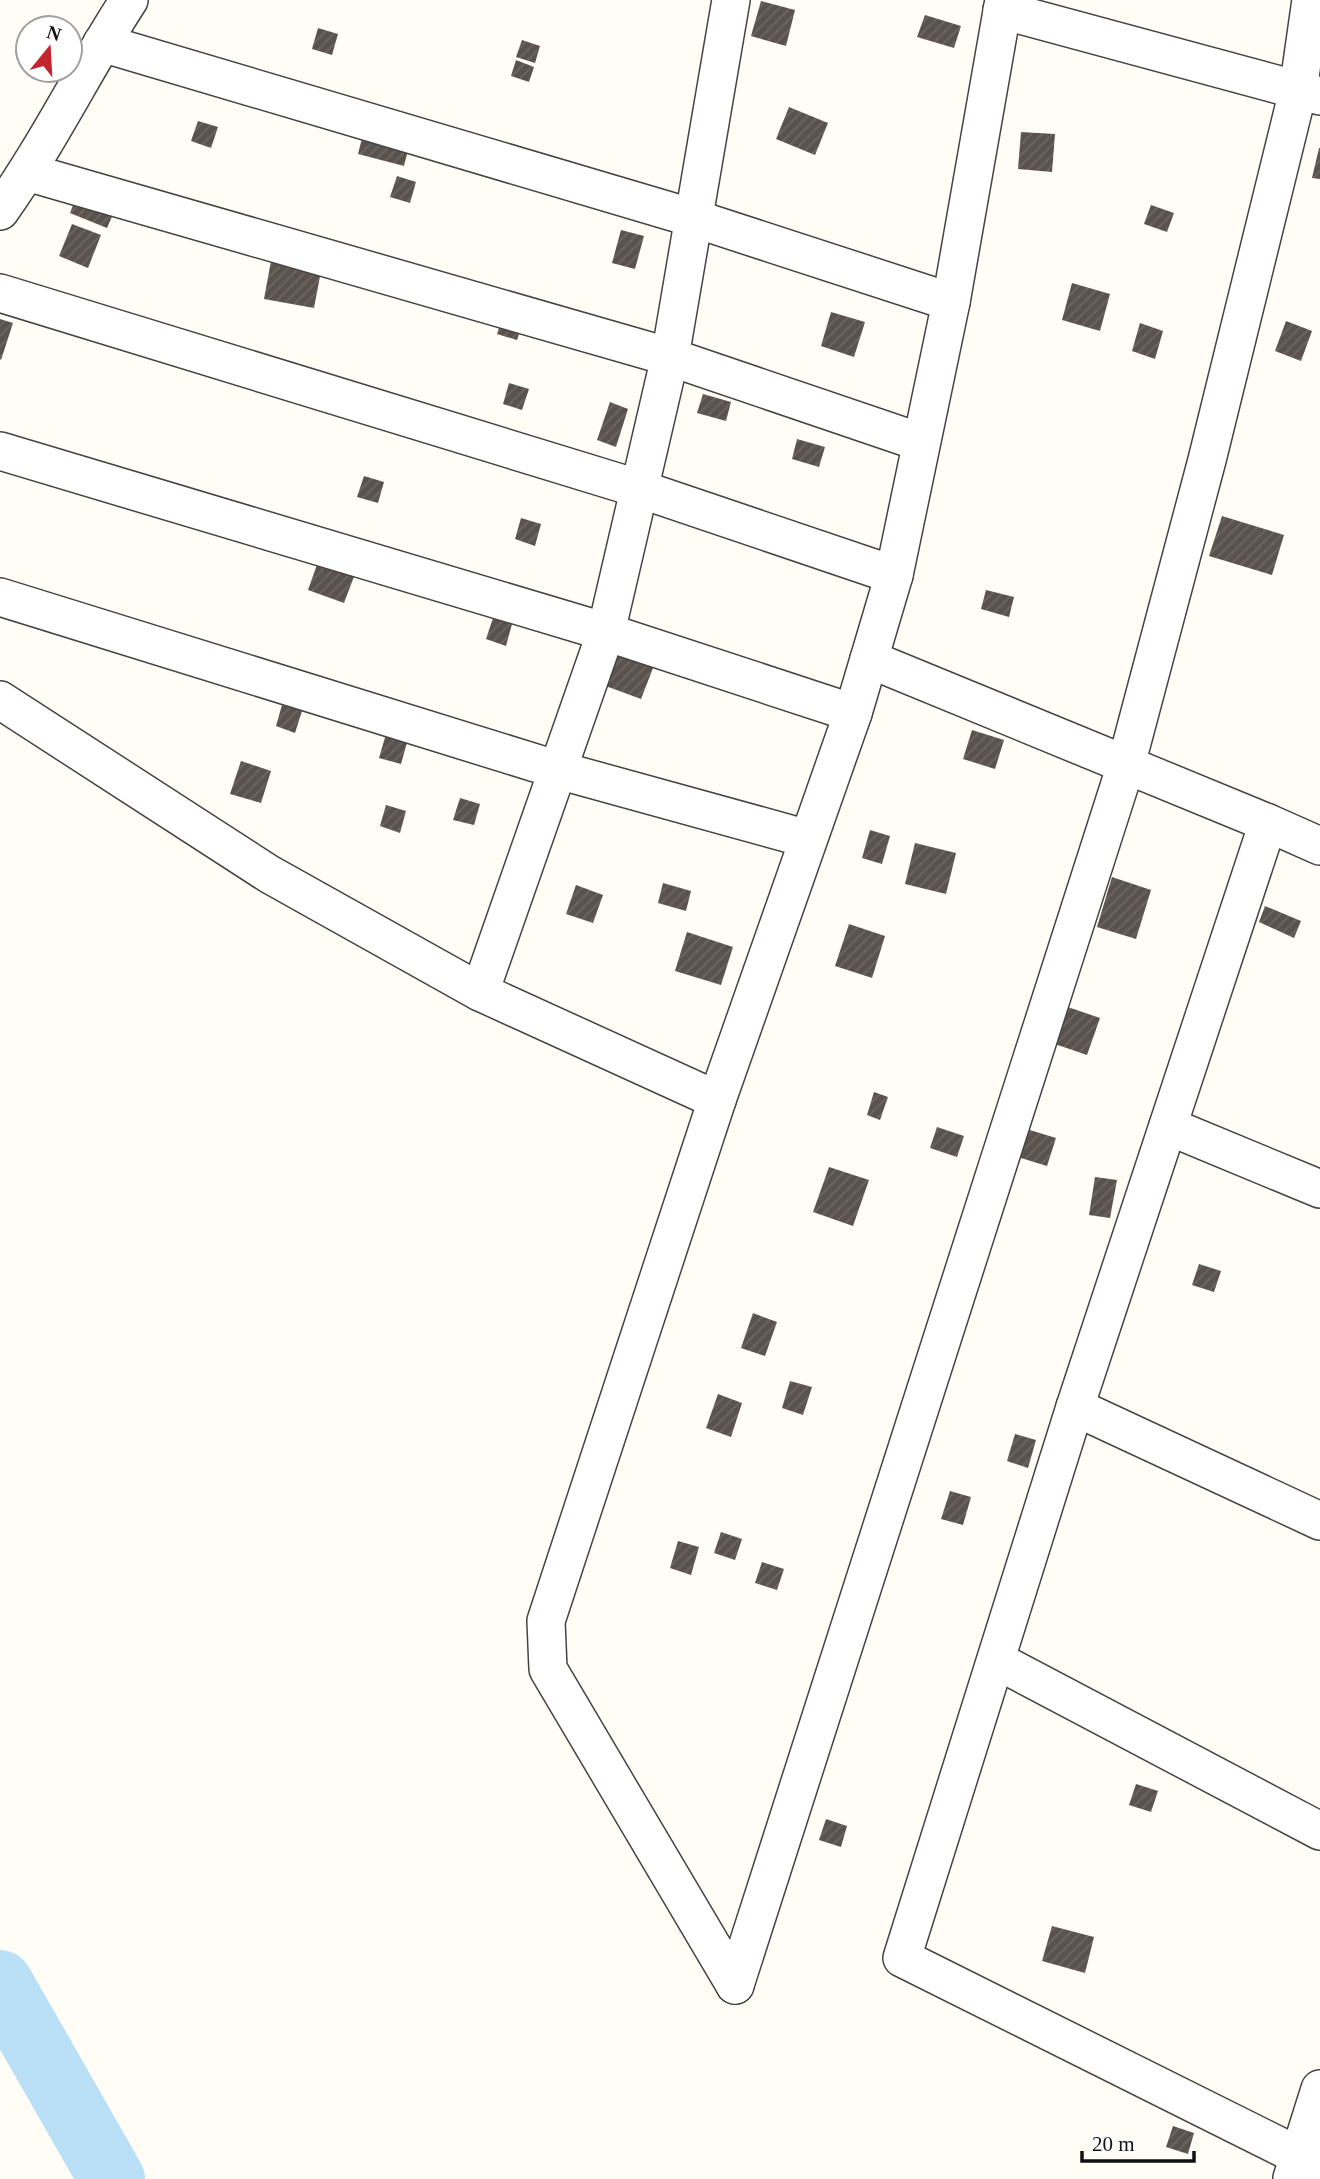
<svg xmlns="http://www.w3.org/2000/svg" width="1320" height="2179" font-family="Georgia,serif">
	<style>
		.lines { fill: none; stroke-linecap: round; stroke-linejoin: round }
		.river { stroke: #b9e0f7; stroke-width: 66 }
		.building { fill: url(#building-hatch) }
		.street-casing { stroke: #444; stroke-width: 40 }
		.street { stroke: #fff; stroke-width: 37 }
	</style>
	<defs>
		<pattern id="building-hatch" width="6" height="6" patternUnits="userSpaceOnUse" patternTransform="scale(1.75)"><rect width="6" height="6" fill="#5a524d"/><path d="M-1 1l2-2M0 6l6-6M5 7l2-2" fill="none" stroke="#6d6662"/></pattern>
	</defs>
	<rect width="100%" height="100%" fill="#fffdf5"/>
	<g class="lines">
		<path class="river" d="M0 1983 112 2179"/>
	</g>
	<g class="building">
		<path d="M761 1 795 10 786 46 751 36Z"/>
		<path d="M925 15 961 26 954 48 917 37Z"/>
		<path d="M318 28 338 34 332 55 312 49Z"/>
		<path d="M522 40 540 46 535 63 516 57Z"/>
		<path d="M516 60 534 67 529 82 511 76Z"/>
		<path d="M789 107 828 123 815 155 776 139Z"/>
		<path d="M368 114 414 126 404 166 358 154Z"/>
		<path d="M198 121 218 127 211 148 191 141Z"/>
		<path d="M1021 132 1055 134 1052 172 1018 169Z"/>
		<path d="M1319 148H1320V179L1312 178Z"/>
		<path d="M397 176 416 182 410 203 390 197Z"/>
		<path d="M79 190 117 205 107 228 70 213Z"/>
		<path d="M1151 205 1174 213 1167 232 1144 224Z"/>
		<path d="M72 224 101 235 88 268 59 256Z"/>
		<path d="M621 230 644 236 635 269 612 263Z"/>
		<path d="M271 261 321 271 314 308 264 299Z"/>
		<path d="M1072 283 1110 294 1100 331 1062 320Z"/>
		<path d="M504 312 524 319 517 340 497 334Z"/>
		<path d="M831 312 865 322 854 357 821 346Z"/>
		<path d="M0 319 13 323 1 360 0 359Z"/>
		<path d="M1286 321 1312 331 1301 361 1275 351Z"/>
		<path d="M1140 323 1163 331 1155 359 1132 351Z"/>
		<path d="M509 383 529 389 522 410 503 404Z"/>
		<path d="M703 394 731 402 726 421 697 413Z"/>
		<path d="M610 402 628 409 616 447 597 440Z"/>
		<path d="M797 439 825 447 819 467 792 459Z"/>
		<path d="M364 476 384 482 378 503 357 497Z"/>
		<path d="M1222 516 1284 535 1272 575 1209 556Z"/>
		<path d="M521 518 541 524 535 546 515 539Z"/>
		<path d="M324 545 361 558 344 603 308 590Z"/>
		<path d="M986 590 1014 597 1009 617 981 609Z"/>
		<path d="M493 618 512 624 506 646 486 639Z"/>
		<path d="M617 649 655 663 641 699 603 685Z"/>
		<path d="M282 705 302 711 295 733 276 726Z"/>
		<path d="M972 730 1004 740 995 769 963 759Z"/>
		<path d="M386 734 408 739 401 764 379 758Z"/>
		<path d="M241 761 271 771 261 803 230 794Z"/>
		<path d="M460 798 480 804 474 825 453 820Z"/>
		<path d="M386 805 406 811 400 833 380 826Z"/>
		<path d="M870 830 890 836 882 864 862 858Z"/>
		<path d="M915 843 956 853 946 894 905 884Z"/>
		<path d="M1112 877 1151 890 1136 939 1097 927Z"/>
		<path d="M663 883 691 891 686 911 658 903Z"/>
		<path d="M576 885 603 895 593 923 566 914Z"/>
		<path d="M1265 906 1301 921 1294 938 1259 922Z"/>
		<path d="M849 924 885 936 872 978 835 966Z"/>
		<path d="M687 932 733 947 721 985 675 971Z"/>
		<path d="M1059 1004 1100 1018 1087 1055 1046 1041Z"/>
		<path d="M874 1092 888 1097 880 1120 867 1115Z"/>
		<path d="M937 1127 964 1136 957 1157 930 1148Z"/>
		<path d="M1020 1127 1056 1138 1047 1166 1011 1155Z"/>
		<path d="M829 1167 869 1180 853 1226 813 1212Z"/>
		<path d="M1095 1177 1117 1180 1110 1218 1089 1215Z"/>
		<path d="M1199 1264 1221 1271 1214 1292 1192 1285Z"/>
		<path d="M753 1313 777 1322 765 1356 741 1348Z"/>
		<path d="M790 1381 812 1387 803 1415 782 1408Z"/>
		<path d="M718 1394 742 1403 731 1437 706 1428Z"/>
		<path d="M1015 1434 1036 1440 1028 1468 1007 1461Z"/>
		<path d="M950 1491 971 1497 963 1525 941 1519Z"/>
		<path d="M721 1532 742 1539 735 1560 714 1553Z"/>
		<path d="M678 1541 699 1547 691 1575 670 1568Z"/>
		<path d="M762 1562 784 1569 777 1590 755 1583Z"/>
		<path d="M1136 1784 1158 1791 1151 1812 1129 1805Z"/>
		<path d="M826 1819 847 1826 841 1847 819 1840Z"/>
		<path d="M1052 1926 1094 1937 1085 1973 1042 1961Z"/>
		<path d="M1173 2126 1194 2133 1188 2154 1166 2147Z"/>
	</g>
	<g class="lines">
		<g class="street-casing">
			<g id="street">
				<path d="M1002 10 1320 96"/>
				<path d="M102 43 693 218 951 302"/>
				<path d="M27 172 670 357 920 442"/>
				<path d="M0 211C48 144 84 69 129 0"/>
				<path d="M0 293 640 489 894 575"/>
				<path d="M0 451 606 632 853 713"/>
				<path d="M0 597 558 770 808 839"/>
				<path d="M869 659 1268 823 1320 846"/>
				<path d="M0 700 269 874 480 992 717 1100"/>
				<path d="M1268 823 1075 1407 902 1958 1299 2156 1320 2163"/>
				<path d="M480 992 606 632 670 357 731 0"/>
				<path d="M1168 1126 1320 1189"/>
				<path d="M1075 1407 1320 1521"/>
				<path d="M996 1660 1320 1831"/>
				<path d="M735 1985 548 1669 546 1621 717 1100 853 713 894 575 951 302 1004 0"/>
				<path d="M735 1985 1126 765 1207 460 1298 91 1311 0"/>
				<path d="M1292 2178 1320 2089"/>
			</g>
		</g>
		<use href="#street" class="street"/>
	</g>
	<g transform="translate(49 49) rotate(18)"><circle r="33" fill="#ffffff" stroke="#a0a0a0" stroke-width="2"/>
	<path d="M0-5L12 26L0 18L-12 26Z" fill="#c4262e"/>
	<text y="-10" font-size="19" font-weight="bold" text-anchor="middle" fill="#111111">N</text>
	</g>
	<path d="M1082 2151v10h112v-10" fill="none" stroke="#111111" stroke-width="3.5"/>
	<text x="1092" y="2151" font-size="21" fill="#111111" stroke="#ffffff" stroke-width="5" paint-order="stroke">20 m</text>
</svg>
